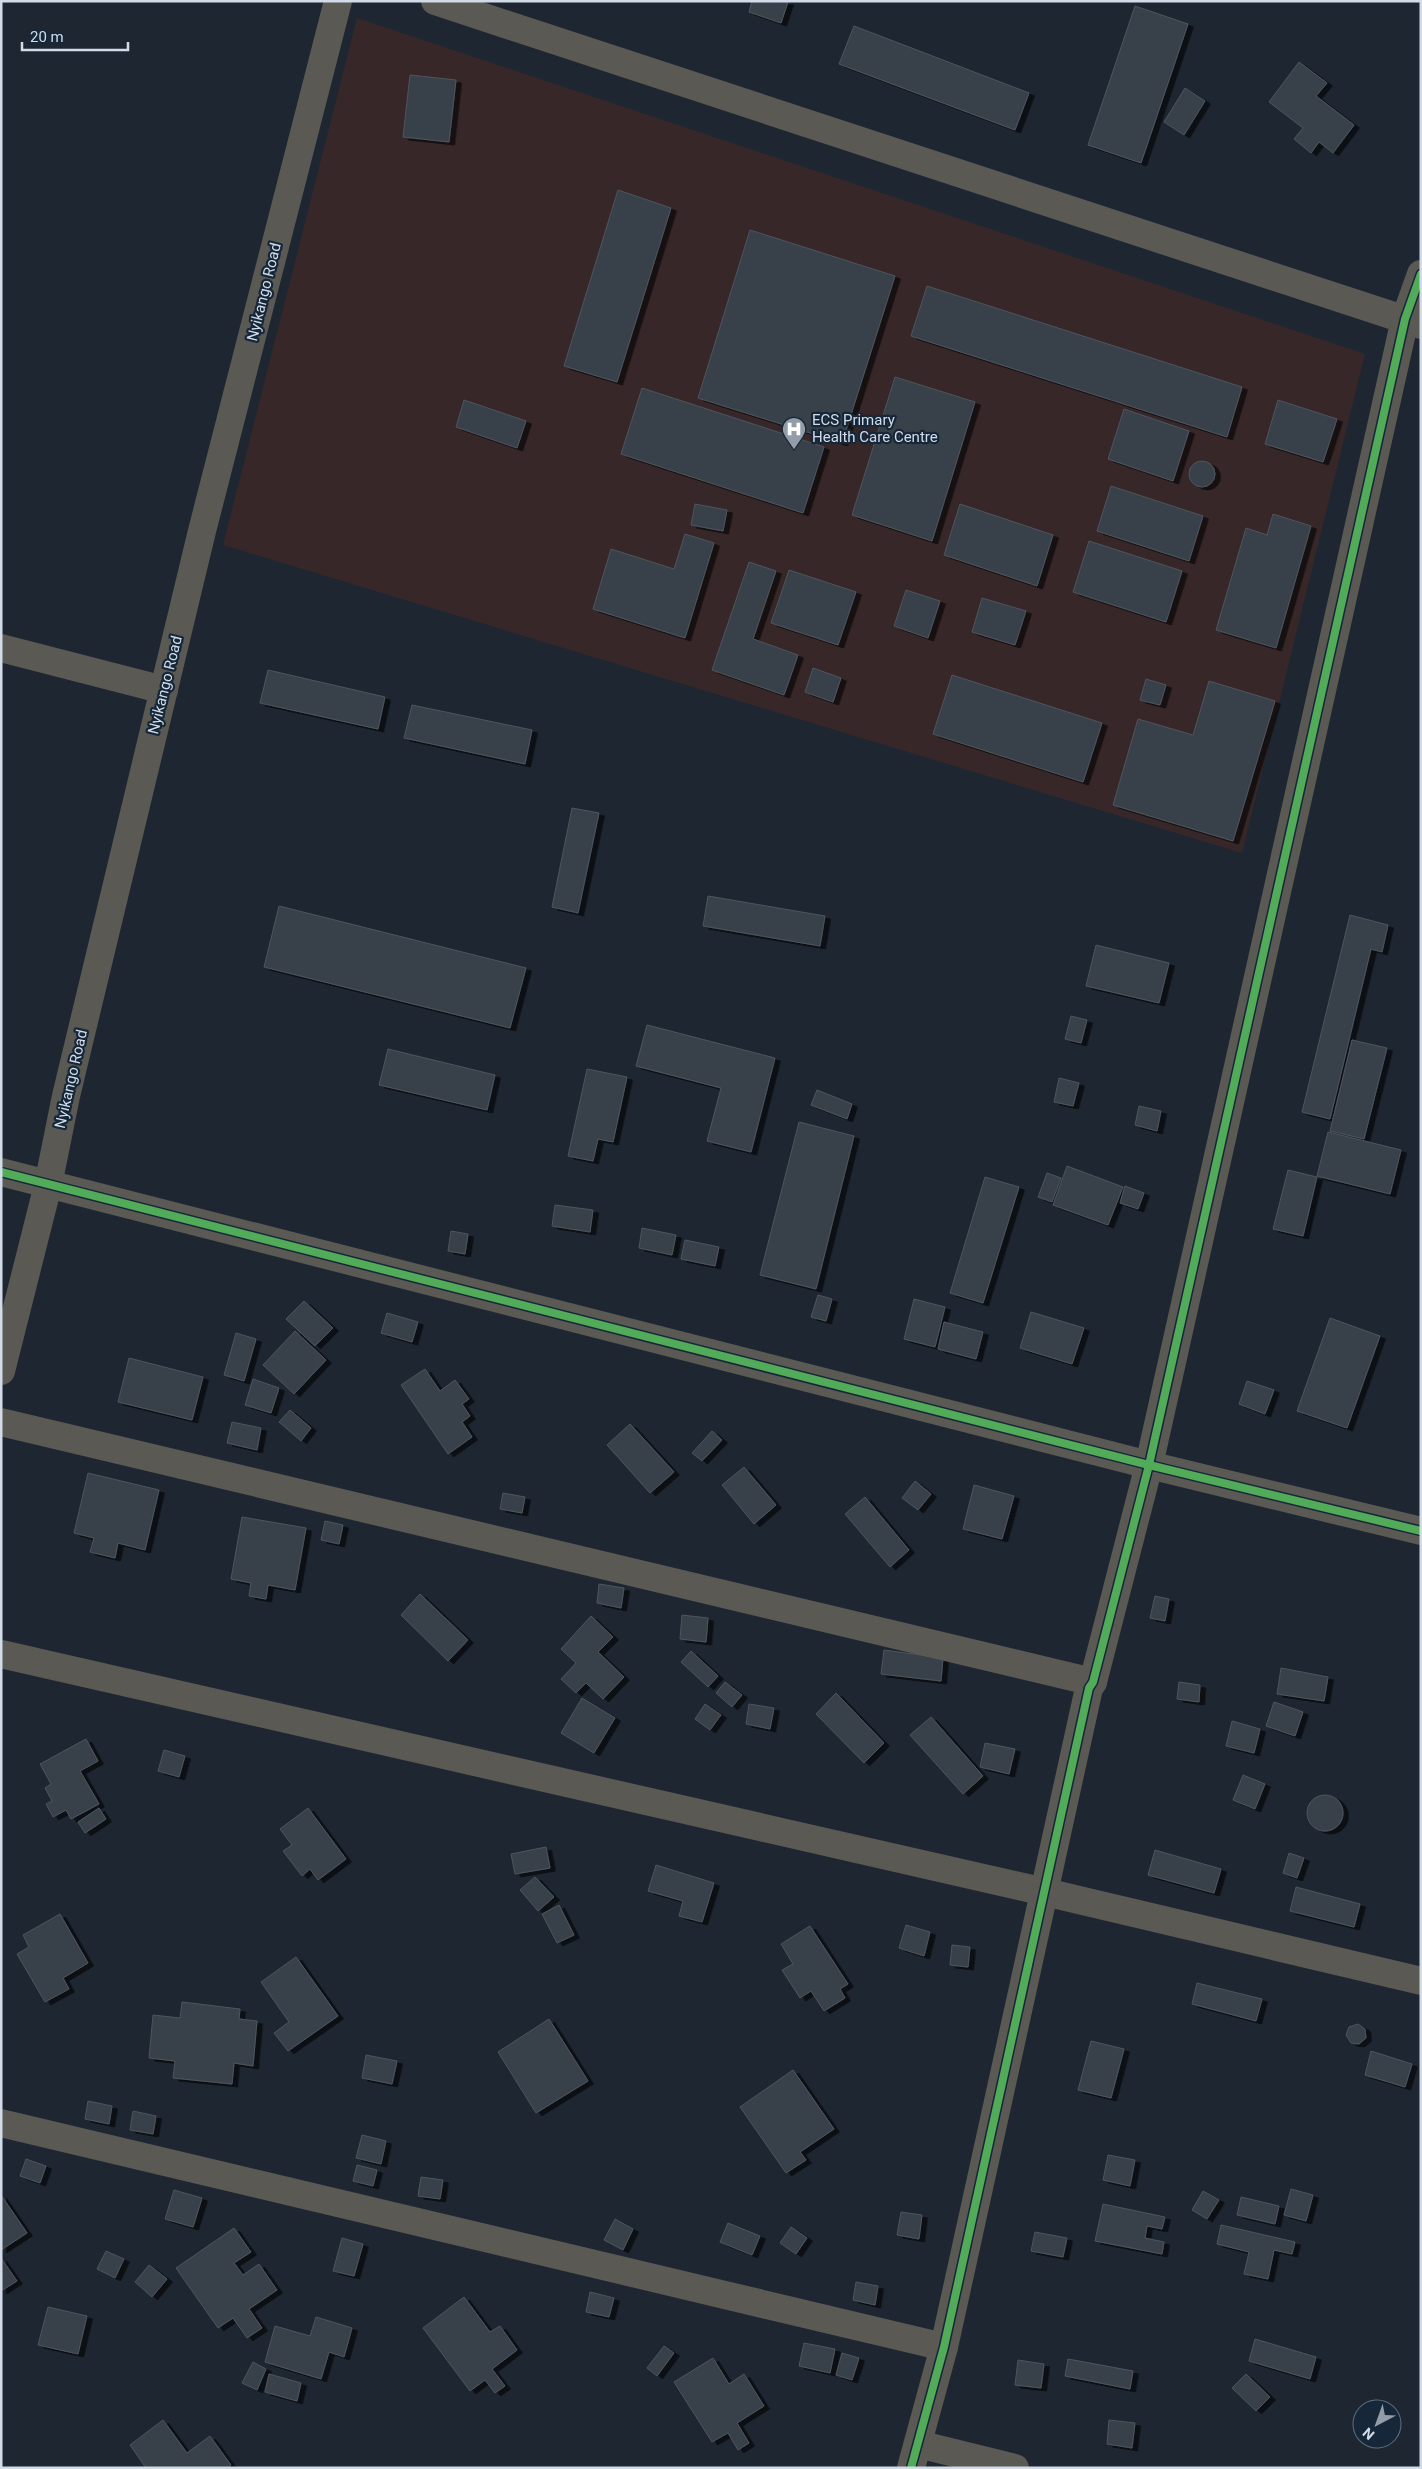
<svg xmlns="http://www.w3.org/2000/svg" width="1422" height="2469" font-family="Roboto,sans-serif">
	<style>
		.medical { fill: #372729 }
		.building { fill: #394049; stroke: #4d555e; filter: url(#shadow) }
		.lines { fill: none; stroke-linecap: round; stroke-linejoin: round }
		.minor { stroke: #5b5954; stroke-width: 28 }
		.cycleway-casing { stroke: #162739; stroke-width: 11 }
		.cycleway { stroke: #51ab58; stroke-width: 8 }
		.labels { text-anchor: middle; stroke-width: 4.5; stroke-linejoin: round; paint-order: stroke }
		.street-label { font-size: 15px; fill: #d2dce9; stroke: #162739 }
		.poi-label { font-size: 15px; fill: #d2dce9; stroke: #162739; text-anchor: start }
	</style>
	<defs>
		<filter id="shadow"><feDropShadow dx="5.5" dy="3" stdDeviation="0" flood-color="#0009"/></filter>
	</defs>
	<rect width="100%" height="100%" fill="#1e2731"/>
	<path class="medical" d="M357 18 1365 354 1242 853 223 545Z"/>
	<g class="building">
		<path d="M752 1 788 2 781 23 749 12Z"/>
		<path d="M1135 6 1188 24 1141 163 1088 145Z"/>
		<path d="M854 26 1029 93 1015 130 839 64Z"/>
		<path d="M1299 62 1327 83 1316 96 1354 125 1333 153 1319 142 1311 153 1294 139 1303 128 1269 102Z"/>
		<path d="M410 75 456 80 449 142 403 137Z"/>
		<path d="M1185 88 1205 101 1184 135 1164 122Z"/>
		<path d="M618 190 671 208 617 382 564 366Z"/>
		<path d="M750 230 895 276 842 443 698 398Z"/>
		<path d="M927 286 1242 387 1227 437 911 336Z"/>
		<path d="M895 377 975 402 932 541 852 515Z"/>
		<path d="M642 388 824 447 803 513 621 454Z"/>
		<path d="M464 400 526 421 517 448 456 427Z"/>
		<path d="M1278 400 1337 419 1323 462 1265 444Z"/>
		<path d="M1124 409 1189 431 1173 481 1108 459Z"/>
		<circle cx="1202" cy="474" r="13"/>
		<path d="M1111 486 1203 516 1189 561 1097 531Z"/>
		<path d="M695 504 727 510 723 531 691 525Z"/>
		<path d="M960 504 1053 535 1037 586 944 555Z"/>
		<path d="M1273 514 1311 526 1276 648 1216 630 1246 528 1267 535Z"/>
		<path d="M685 534 714 543 685 638 593 609 611 549 674 569Z"/>
		<path d="M1089 541 1182 571 1166 622 1073 592Z"/>
		<path d="M749 562 776 571 753 639 798 655 784 695 712 670Z"/>
		<path d="M789 570 856 592 838 645 771 623Z"/>
		<path d="M906 590 940 601 928 638 894 626Z"/>
		<path d="M982 598 1026 611 1015 645 972 632Z"/>
		<path d="M813 668 841 678 833 702 805 692Z"/>
		<path d="M268 670 385 697 378 729 260 703Z"/>
		<path d="M952 675 1102 723 1083 782 933 734Z"/>
		<path d="M1146 679 1166 685 1160 705 1140 700Z"/>
		<path d="M1209 681 1275 701 1233 841 1113 805 1138 719 1193 735Z"/>
		<path d="M412 705 532 730 525 764 404 738Z"/>
		<path d="M572 808 599 813 578 913 552 907Z"/>
		<path d="M708 896 825 916 820 946 703 926Z"/>
		<path d="M279 906 526 968 510 1028 264 967Z"/>
		<path d="M1350 915 1388 925 1382 952 1371 949 1330 1119 1302 1112Z"/>
		<path d="M1096 945 1169 963 1159 1003 1086 986Z"/>
		<path d="M1071 1016 1087 1020 1081 1043 1065 1039Z"/>
		<path d="M647 1025 775 1058 751 1152 707 1141 721 1088 636 1066Z"/>
		<path d="M1352 1040 1387 1048 1364 1139 1330 1131Z"/>
		<path d="M388 1049 495 1075 487 1110 379 1085Z"/>
		<path d="M587 1069 627 1077 613 1142 598 1139 593 1161 568 1156Z"/>
		<path d="M1059 1078 1079 1083 1073 1106 1054 1102Z"/>
		<path d="M817 1090 852 1104 847 1119 811 1105Z"/>
		<path d="M1139 1106 1161 1111 1157 1131 1135 1125Z"/>
		<path d="M799 1122 854 1136 816 1289 760 1275Z"/>
		<path d="M1328 1132 1401 1150 1390 1194 1317 1176Z"/>
		<path d="M1067 1166 1123 1187 1108 1225 1053 1205Z"/>
		<path d="M1288 1170 1317 1177 1303 1236 1273 1229Z"/>
		<path d="M1047 1173 1061 1178 1052 1202 1038 1197Z"/>
		<path d="M985 1177 1019 1187 983 1303 950 1293Z"/>
		<path d="M1125 1186 1144 1193 1138 1209 1120 1203Z"/>
		<path d="M555 1205 593 1210 590 1232 552 1226Z"/>
		<path d="M642 1228 676 1235 672 1255 639 1248Z"/>
		<path d="M451 1231 468 1234 465 1254 448 1251Z"/>
		<path d="M685 1240 719 1247 715 1266 681 1259Z"/>
		<path d="M818 1295 832 1299 826 1321 811 1317Z"/>
		<path d="M914 1299 945 1307 935 1347 904 1339Z"/>
		<path d="M304 1301 333 1328 315 1346 286 1319Z"/>
		<path d="M1031 1312 1084 1328 1072 1364 1020 1348Z"/>
		<path d="M387 1313 418 1322 412 1342 381 1333Z"/>
		<path d="M1330 1318 1380 1336 1347 1428 1297 1411Z"/>
		<path d="M944 1322 983 1332 976 1359 938 1349Z"/>
		<path d="M295 1331 326 1360 294 1394 263 1365Z"/>
		<path d="M236 1333 256 1339 244 1381 224 1375Z"/>
		<path d="M129 1358 203 1377 192 1420 118 1402Z"/>
		<path d="M425 1369 440 1391 455 1380 469 1399 462 1404 470 1416 462 1422 472 1437 448 1454 401 1385Z"/>
		<path d="M253 1379 279 1388 271 1413 245 1405Z"/>
		<path d="M1247 1381 1274 1390 1265 1414 1239 1404Z"/>
		<path d="M290 1410 311 1428 301 1441 279 1422Z"/>
		<path d="M232 1422 261 1428 257 1450 227 1443Z"/>
		<path d="M630 1424 674 1472 650 1493 607 1445Z"/>
		<path d="M712 1431 722 1440 702 1461 692 1453Z"/>
		<path d="M744 1467 776 1505 754 1524 722 1485Z"/>
		<path d="M88 1473 159 1490 145 1550 118 1543 115 1558 90 1552 94 1538 74 1533Z"/>
		<path d="M915 1481 931 1494 918 1510 902 1498Z"/>
		<path d="M974 1485 1014 1496 1002 1539 963 1529Z"/>
		<path d="M503 1493 525 1497 522 1513 500 1509Z"/>
		<path d="M865 1497 909 1550 890 1567 845 1514Z"/>
		<path d="M242 1517 306 1528 295 1590 268 1585 266 1599 249 1596 251 1583 231 1579Z"/>
		<path d="M325 1521 343 1525 339 1544 321 1540Z"/>
		<path d="M599 1584 624 1588 621 1608 597 1603Z"/>
		<path d="M420 1594 468 1640 448 1661 401 1615Z"/>
		<path d="M1155 1596 1169 1599 1165 1621 1150 1618Z"/>
		<path d="M682 1615 708 1618 706 1642 680 1639Z"/>
		<path d="M591 1616 613 1637 598 1652 624 1677 603 1699 586 1683 576 1693 561 1679 576 1663 561 1649Z"/>
		<path d="M884 1650 943 1658 941 1681 881 1674Z"/>
		<path d="M691 1651 718 1676 708 1687 681 1662Z"/>
		<path d="M1281 1668 1328 1677 1324 1701 1277 1694Z"/>
		<path d="M725 1682 742 1695 732 1707 716 1693Z"/>
		<path d="M1179 1682 1200 1685 1199 1702 1177 1699Z"/>
		<path d="M836 1693 884 1743 864 1763 816 1714Z"/>
		<path d="M582 1698 615 1718 594 1753 561 1733Z"/>
		<path d="M1274 1702 1303 1712 1295 1736 1266 1726Z"/>
		<path d="M705 1704 721 1715 710 1730 695 1719Z"/>
		<path d="M749 1704 774 1708 770 1729 746 1724Z"/>
		<path d="M931 1717 983 1776 963 1794 910 1735Z"/>
		<path d="M1232 1721 1260 1729 1254 1753 1226 1746Z"/>
		<path d="M86 1739 98 1761 80 1771 99 1804 71 1819 66 1810 53 1817 46 1804 52 1801 45 1788 51 1784 40 1764Z"/>
		<path d="M985 1743 1015 1749 1009 1774 980 1767Z"/>
		<path d="M164 1750 185 1756 179 1777 158 1771Z"/>
		<path d="M1243 1775 1265 1784 1255 1809 1233 1800Z"/>
		<circle cx="1325" cy="1813" r="18"/>
		<path d="M99 1808 106 1819 85 1833 78 1822Z"/>
		<path d="M308 1808 346 1859 318 1880 310 1869 302 1876 283 1851 292 1845 280 1829Z"/>
		<path d="M546 1847 550 1868 515 1874 511 1854Z"/>
		<path d="M1155 1850 1221 1869 1214 1893 1148 1875Z"/>
		<path d="M1289 1853 1304 1858 1297 1878 1283 1873Z"/>
		<path d="M656 1865 714 1883 702 1922 679 1916 683 1901 648 1891Z"/>
		<path d="M535 1877 554 1897 538 1911 520 1890Z"/>
		<path d="M1296 1887 1360 1904 1354 1927 1290 1911Z"/>
		<path d="M559 1905 574 1935 557 1943 542 1914Z"/>
		<path d="M60 1914 88 1963 63 1978 69 1989 45 2002 17 1954 29 1947 23 1935Z"/>
		<path d="M906 1925 930 1932 924 1956 899 1948Z"/>
		<path d="M810 1926 848 1984 840 1989 845 1998 824 2011 811 1991 800 1998 782 1970 793 1964 781 1944Z"/>
		<path d="M952 1945 970 1947 968 1967 950 1965Z"/>
		<path d="M296 1957 338 2016 288 2051 274 2033 289 2022 261 1982Z"/>
		<path d="M1197 1983 1262 1999 1256 2021 1192 2004Z"/>
		<path d="M182 2002 240 2009 239 2019 257 2021 253 2066 234 2063 232 2084 173 2078 175 2061 149 2058 153 2015 180 2018Z"/>
		<path d="M549 2019 588 2081 536 2113 498 2052Z"/>
		<path d="M1358 2024 1365 2029 1366 2038 1359 2044 1351 2043 1346 2035 1349 2027Z"/>
		<path d="M1091 2041 1124 2049 1111 2098 1078 2090Z"/>
		<path d="M1371 2051 1412 2064 1405 2087 1365 2075Z"/>
		<path d="M366 2055 397 2061 392 2084 362 2078Z"/>
		<path d="M793 2070 834 2129 800 2152 806 2160 786 2173 740 2107Z"/>
		<path d="M88 2101 112 2106 109 2124 85 2119Z"/>
		<path d="M133 2111 156 2116 153 2134 130 2130Z"/>
		<path d="M362 2135 386 2141 381 2164 356 2158Z"/>
		<path d="M1108 2155 1135 2160 1130 2186 1103 2180Z"/>
		<path d="M26 2159 46 2166 40 2183 20 2176Z"/>
		<path d="M357 2165 377 2170 373 2186 353 2181Z"/>
		<path d="M421 2177 443 2180 440 2199 418 2196Z"/>
		<path d="M1291 2189 1313 2195 1306 2221 1284 2215Z"/>
		<path d="M174 2190 202 2198 193 2227 165 2219Z"/>
		<path d="M1203 2191 1219 2200 1207 2219 1192 2210Z"/>
		<path d="M1 2195 27 2233 1 2250Z"/>
		<path d="M1241 2197 1279 2206 1275 2224 1237 2215Z"/>
		<path d="M1103 2204 1165 2217 1162 2229 1147 2226 1145 2238 1164 2242 1162 2254 1095 2241Z"/>
		<path d="M901 2212 922 2215 919 2239 897 2235Z"/>
		<path d="M615 2219 633 2229 623 2250 604 2240Z"/>
		<path d="M728 2223 760 2236 752 2255 720 2242Z"/>
		<path d="M1221 2225 1295 2242 1292 2254 1274 2250 1268 2279 1244 2274 1249 2252 1217 2244Z"/>
		<path d="M791 2227 807 2238 796 2254 780 2243Z"/>
		<path d="M234 2228 251 2252 234 2263 243 2275 259 2264 277 2290 249 2309 262 2328 247 2338 233 2318 218 2328 176 2268Z"/>
		<path d="M1035 2232 1067 2238 1063 2257 1031 2251Z"/>
		<path d="M342 2238 363 2244 354 2276 333 2271Z"/>
		<path d="M106 2251 124 2259 115 2278 97 2269Z"/>
		<path d="M1 2258 17 2281 1 2291Z"/>
		<path d="M149 2265 167 2279 152 2297 135 2282Z"/>
		<path d="M856 2282 878 2286 875 2305 853 2300Z"/>
		<path d="M590 2292 614 2298 609 2317 586 2312Z"/>
		<path d="M464 2297 490 2332 500 2326 517 2350 492 2369 505 2386 495 2393 485 2380 470 2391 423 2328Z"/>
		<path d="M48 2307 87 2316 78 2354 38 2345Z"/>
		<path d="M316 2317 352 2328 344 2357 329 2352 321 2379 265 2362 275 2326 310 2336Z"/>
		<path d="M1255 2339 1316 2357 1310 2379 1249 2361Z"/>
		<path d="M804 2343 835 2349 830 2373 799 2366Z"/>
		<path d="M664 2346 674 2353 657 2376 647 2368Z"/>
		<path d="M842 2353 859 2358 852 2380 836 2375Z"/>
		<path d="M713 2358 729 2384 744 2374 764 2406 737 2423 749 2443 738 2450 728 2433 712 2442 674 2382Z"/>
		<path d="M1068 2359 1133 2371 1130 2389 1065 2376Z"/>
		<path d="M1018 2360 1044 2364 1041 2388 1015 2385Z"/>
		<path d="M253 2362 266 2369 257 2390 242 2383Z"/>
		<path d="M269 2374 301 2383 297 2401 265 2392Z"/>
		<path d="M1246 2374 1270 2397 1256 2411 1232 2388Z"/>
		<path d="M163 2420 187 2453 210 2436 231 2465 227 2468H146L130 2445Z"/>
		<path d="M1109 2420 1135 2423 1132 2448 1107 2444Z"/>
	</g>
	<g class="lines">
		<g class="minor">
			<path d="M435 1 1421 325"/>
			<path d="M1 648 164 690"/>
			<path d="M1 1172 1149 1465 1421 1531"/>
			<path d="M1 1371 48 1185 66 1096 202 531 338 1"/>
			<path d="M1 1422 1093 1682"/>
			<path d="M1 1654 1045 1892 1421 1981"/>
			<path d="M1 2123 944 2347"/>
			<path d="M918 2444 1015 2468"/>
			<path d="M911 2468 944 2347 1089 1688 1093 1682 1149 1465 1405 319 1421 274"/>
		</g>
		<g class="cycleway-casing">
			<g id="cycleway">
				<path d="M1 1172 1149 1465 1421 1531"/>
				<path d="M911 2468 944 2347 1089 1688 1093 1682 1149 1465 1405 319 1421 274"/>
			</g>
		</g>
		<use href="#cycleway" class="cycleway"/>
	</g>
	<defs>
		<g id="hospital-pin" transform="scale(1.25)"><path d="M0 17L-7.5 6A9.5 9.5 0 1 1 7.5 6Z" fill="#939da9" stroke="#162739"/><path d="M-5-5h3v3.5h4V-5h3V5h-3V1.5h-4V5h-3Z" fill="#fff"/></g>
	</defs>
	<g fill-rule="evenodd">
		<use href="#hospital-pin" x="794" y="429"/>
	</g>
	<g class="labels">
		<g class="street-label">
			<text transform="translate(264 292) rotate(-76)" y="5">Nyikango Road</text>
			<text transform="translate(165 685) rotate(-76)" y="5">Nyikango Road</text>
			<text transform="translate(71 1079) rotate(-77)" y="5">Nyikango Road</text>
		</g>
		<g class="poi-label">
			<text x="812" y="425">ECS Primary<tspan x="812" dy="17">Health Care Centre</tspan></text>
		</g>
	</g>
	<rect width="1422" height="2469" fill="none" stroke="#d2dce9" stroke-width="5"/>
	<g transform="translate(1377 2424) rotate(221)"><circle r="24" fill="#162739" stroke="#616f7f"/>
	<path d="M0-4L9 19L0 12L-9 19Z" fill="#939da9"/>
	<text y="-8" font-size="14" font-weight="bold" text-anchor="middle" fill="#d2dce9">N</text>
	</g>
	<path d="M22 42v8h106v-8" fill="none" stroke="#d2dce9" stroke-width="2.5"/>
	<text x="30" y="42" font-size="15" fill="#d2dce9" stroke="#162739" stroke-width="4" paint-order="stroke">20 m</text>
</svg>
